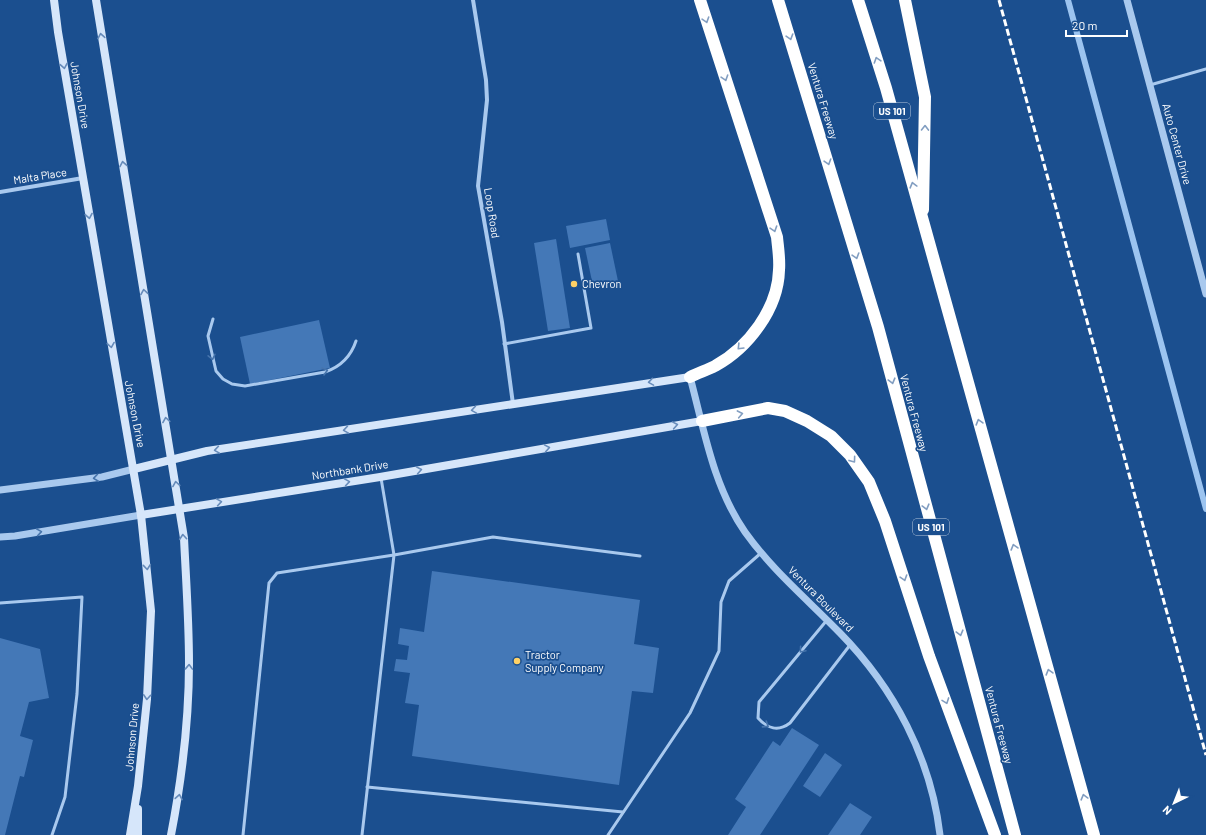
<svg xmlns="http://www.w3.org/2000/svg" width="1206" height="835" font-family="Barlow,sans-serif">
	<style>
		.lines { fill: none; stroke-linecap: round; stroke-linejoin: round }
		.stream { stroke: #9cc4f0; stroke-width: 6 }
		.building { fill: #4478b7 }
		.service { stroke: #a9c9ee; stroke-width: 3 }
		.minor { stroke: #a9c9ee; stroke-width: 4 }
		.tertiary { stroke: #a9c9ee; stroke-width: 7 }
		.secondary { stroke: #d6e6fa; stroke-width: 8 }
		.motorway { stroke: #fff; stroke-width: 12 }
		.rail { stroke: #fff; stroke-width: 3; stroke-dasharray: 7 3; stroke-linecap: butt }
		.oneway { stroke: #829ec1 }
		.oneway2 { stroke: #668bba }
		.oneway3 { stroke: #4674ac }
		.poi-dot { fill: #ffd166; stroke: #1b4f8f; stroke-width: 1.5 }
		.labels { text-anchor: middle; stroke-width: 3.5; stroke-linejoin: round; paint-order: stroke }
		.shield { fill: #1b4f8f; stroke: #bbcadd; stroke-width: 1 }
		.shield-label { font-size: 10px; font-weight: bold; fill: #fff }
		.street-label { font-size: 11px; fill: #fff; stroke: #1b4f8f }
		.poi-label { font-size: 11px; fill: #fff; stroke: #1b4f8f; text-anchor: start }
	</style>
	<rect width="100%" height="100%" fill="#1b4f8f"/>
	<g class="lines">
		<path class="stream" d="M1068 0 1206 509"/>
	</g>
	<g class="building">
		<path d="M606 219 610 240 570 248 566 226Z"/>
		<path d="M556 239 570 328 548 331 534 243Z"/>
		<path d="M610 243 618 281 593 286 585 248Z"/>
		<path d="M319 320 330 368 250 384 240 337Z"/>
		<path d="M432 571 640 600 634 644 659 648 653 693 632 691 619 785 412 756 419 705 405 703 410 673 394 671 396 659 407 660 409 646 398 644 400 628 424 632Z"/>
		<path d="M0 638 40 649 49 698 29 702 20 736 33 740 24 777 20 776 5 835H0Z"/>
		<path d="M792 728 819 745 760 835H728L746 807 735 799 773 741 780 746Z"/>
		<path d="M825 753 842 765 820 797 803 786Z"/>
		<path d="M850 803 872 817 860 835H828Z"/>
	</g>
	<g class="lines">
		<g class="service">
			<path d="M1150 85 1206 69"/>
			<path d="M213 319 208 336 216 371 223 379 232 384 245 386 325 372C340 367 351 356 356 341"/>
			<path d="M504 344 591 328 578 254"/>
			<path d="M0 603 82 597 77 694 65 797 52 835"/>
			<path d="M827 620 759 702 758 718C768 729 778 732 790 723L850 645"/>
			<path d="M367 787 623 812"/>
			<path d="M243 835 269 583 277 573 394 555 381 478"/>
			<path d="M362 835 394 555 493 537 640 556"/>
			<path d="M608 835 690 713 719 651 721 602 729 581 761 553"/>
		</g>
		<g class="minor">
			<path d="M473 0 486 80 487 100 478 186 502 322 513 404"/>
			<path d="M0 192 83 178"/>
		</g>
		<g class="tertiary">
			<path d="M1127 0 1206 294"/>
			<path d="M690 377C704 429 713 486 745 532 772 570 808 600 840 633 894 688 931 758 940 835"/>
			<path d="M0 490 102 477 134 469"/>
			<path d="M0 537 15 536 141 515"/>
		</g>
		<g class="secondary">
			<path d="M54 0 58 32 141 515 151 611 147 699 138 786 130 835"/>
			<path d="M96 0 184 538C186 580 189 621 189 663 189 721 182 778 171 835"/>
			<path d="M134 469 207 451 690 377"/>
			<path d="M141 515 380 477 702 421"/>
			<path d="M138 835V809"/>
		</g>
		<g class="motorway">
			<path d="M778 0 878 327 1015 835"/>
			<path d="M858 0 886 88 1094 835"/>
			<path d="M905 0 925 97 923 210"/>
			<path d="M690 377C698 373 707 370 715 366 748 348 778 309 779 270 780 259 778 248 777 237L700 0"/>
			<path d="M702 421 768 408 785 411 807 421 831 436 850 455 869 482 885 521 929 656 995 835"/>
		</g>
		<path class="rail" d="M999 0 1206 755"/>
	</g>
	<defs><path id="oneway-chevron" d="M-2-3.5L2.5 0L-2 3.5" fill="none" stroke-width="1.6" stroke-linecap="round" stroke-linejoin="round"/></defs>
	<g class="oneway">
		<use href="#oneway-chevron" transform="translate(706 20) rotate(72)"/>
		<use href="#oneway-chevron" transform="translate(790 37) rotate(73)"/>
		<use href="#oneway-chevron" transform="translate(877 60) rotate(-108)"/>
		<use href="#oneway-chevron" transform="translate(725 78) rotate(72)"/>
		<use href="#oneway-chevron" transform="translate(925 128) rotate(-89)"/>
		<use href="#oneway-chevron" transform="translate(828 162) rotate(73)"/>
		<use href="#oneway-chevron" transform="translate(913 185) rotate(-105)"/>
		<use href="#oneway-chevron" transform="translate(774 229) rotate(72)"/>
		<use href="#oneway-chevron" transform="translate(856 256) rotate(73)"/>
		<use href="#oneway-chevron" transform="translate(740 347) rotate(134)"/>
		<use href="#oneway-chevron" transform="translate(892 381) rotate(75)"/>
		<use href="#oneway-chevron" transform="translate(740 414) rotate(-11)"/>
		<use href="#oneway-chevron" transform="translate(979 422) rotate(-106)"/>
		<use href="#oneway-chevron" transform="translate(853 460) rotate(54)"/>
		<use href="#oneway-chevron" transform="translate(926 507) rotate(75)"/>
		<use href="#oneway-chevron" transform="translate(1014 547) rotate(-106)"/>
		<use href="#oneway-chevron" transform="translate(904 578) rotate(72)"/>
		<use href="#oneway-chevron" transform="translate(960 633) rotate(75)"/>
		<use href="#oneway-chevron" transform="translate(1049 672) rotate(-106)"/>
		<use href="#oneway-chevron" transform="translate(946 701) rotate(70)"/>
		<use href="#oneway-chevron" transform="translate(1084 797) rotate(-105)"/>
	</g>
	<g class="oneway2">
		<use href="#oneway-chevron" transform="translate(101 36) rotate(-100)"/>
		<use href="#oneway-chevron" transform="translate(64 66) rotate(80)"/>
		<use href="#oneway-chevron" transform="translate(123 164) rotate(-100)"/>
		<use href="#oneway-chevron" transform="translate(89 216) rotate(80)"/>
		<use href="#oneway-chevron" transform="translate(144 292) rotate(-99)"/>
		<use href="#oneway-chevron" transform="translate(111 345) rotate(81)"/>
		<use href="#oneway-chevron" transform="translate(651 382) rotate(171)"/>
		<use href="#oneway-chevron" transform="translate(474 410) rotate(171)"/>
		<use href="#oneway-chevron" transform="translate(166 420) rotate(-99)"/>
		<use href="#oneway-chevron" transform="translate(675 425) rotate(-10)"/>
		<use href="#oneway-chevron" transform="translate(346 430) rotate(171)"/>
		<use href="#oneway-chevron" transform="translate(547 448) rotate(-10)"/>
		<use href="#oneway-chevron" transform="translate(217 450) rotate(171)"/>
		<use href="#oneway-chevron" transform="translate(419 470) rotate(-10)"/>
		<use href="#oneway-chevron" transform="translate(347 482) rotate(-9)"/>
		<use href="#oneway-chevron" transform="translate(176 484) rotate(-99)"/>
		<use href="#oneway-chevron" transform="translate(219 502) rotate(-9)"/>
		<use href="#oneway-chevron" transform="translate(183 537) rotate(-95)"/>
		<use href="#oneway-chevron" transform="translate(147 567) rotate(84)"/>
		<use href="#oneway-chevron" transform="translate(189 667) rotate(-88)"/>
		<use href="#oneway-chevron" transform="translate(147 697) rotate(94)"/>
		<use href="#oneway-chevron" transform="translate(179 797) rotate(-80)"/>
	</g>
	<g class="oneway3">
		<use href="#oneway-chevron" transform="translate(212 357) rotate(77)"/>
		<use href="#oneway-chevron" transform="translate(325 371) rotate(-15)"/>
		<use href="#oneway-chevron" transform="translate(96 478) rotate(172)"/>
		<use href="#oneway-chevron" transform="translate(39 532) rotate(-9)"/>
		<use href="#oneway-chevron" transform="translate(802 650) rotate(130)"/>
		<use href="#oneway-chevron" transform="translate(766 725) rotate(33)"/>
	</g>
	<g class="poi-dot">
		<circle cx="574" cy="284" r="4"/>
		<circle cx="517" cy="661" r="4"/>
	</g>
	<g class="labels">
		<g class="shield">
			<rect x="874" y="103" width="36" height="16" rx="3"/>
			<rect x="913" y="519" width="36" height="16" rx="3"/>
		</g>
		<g class="shield-label">
			<text x="892" y="115">US 101</text>
			<text x="931" y="531">US 101</text>
		</g>
		<g class="street-label">
			<text transform="translate(80 95) rotate(80)" y="4">Johnson Drive</text>
			<text transform="translate(823 101) rotate(73)" y="4">Ventura Freeway</text>
			<text transform="translate(1177 144) rotate(75)" y="4">Auto Center Drive</text>
			<text transform="translate(40 176) rotate(-9)" y="4">Malta Place</text>
			<text transform="translate(492 213) rotate(81)" y="4">Loop Road</text>
			<text transform="translate(914 413) rotate(75)" y="4">Ventura Freeway</text>
			<text transform="translate(135 414) rotate(79)" y="4">Johnson Drive</text>
			<text transform="translate(350 470) rotate(-9)" y="4">Northbank Drive</text>
			<text transform="translate(821 599) rotate(45)" y="4">Ventura Boulevard</text>
			<text transform="translate(999 725) rotate(75)" y="4">Ventura Freeway</text>
			<text transform="translate(132 737) rotate(-85)" y="4">Johnson Drive</text>
		</g>
		<g class="poi-label">
			<text x="582" y="288">Chevron</text>
			<text x="525" y="659">Tractor<tspan x="525" dy="13">Supply Company</tspan></text>
		</g>
	</g>
	<g transform="translate(1174 803) rotate(223)" stroke="#1b4f8f" stroke-width="3" paint-order="stroke">
	<path d="M0-3L7 15L0 10L-7 15Z" fill="#ffffff"/>
	<text y="-6" font-size="11" font-weight="bold" text-anchor="middle" fill="#ffffff">N</text>
	</g>
	<path d="M1066 30v6h61v-6" fill="none" stroke="#ffffff" stroke-width="2"/>
	<text x="1072" y="30" font-size="12" fill="#ffffff" stroke="#1b4f8f" stroke-width="3" paint-order="stroke">20 m</text>
</svg>
